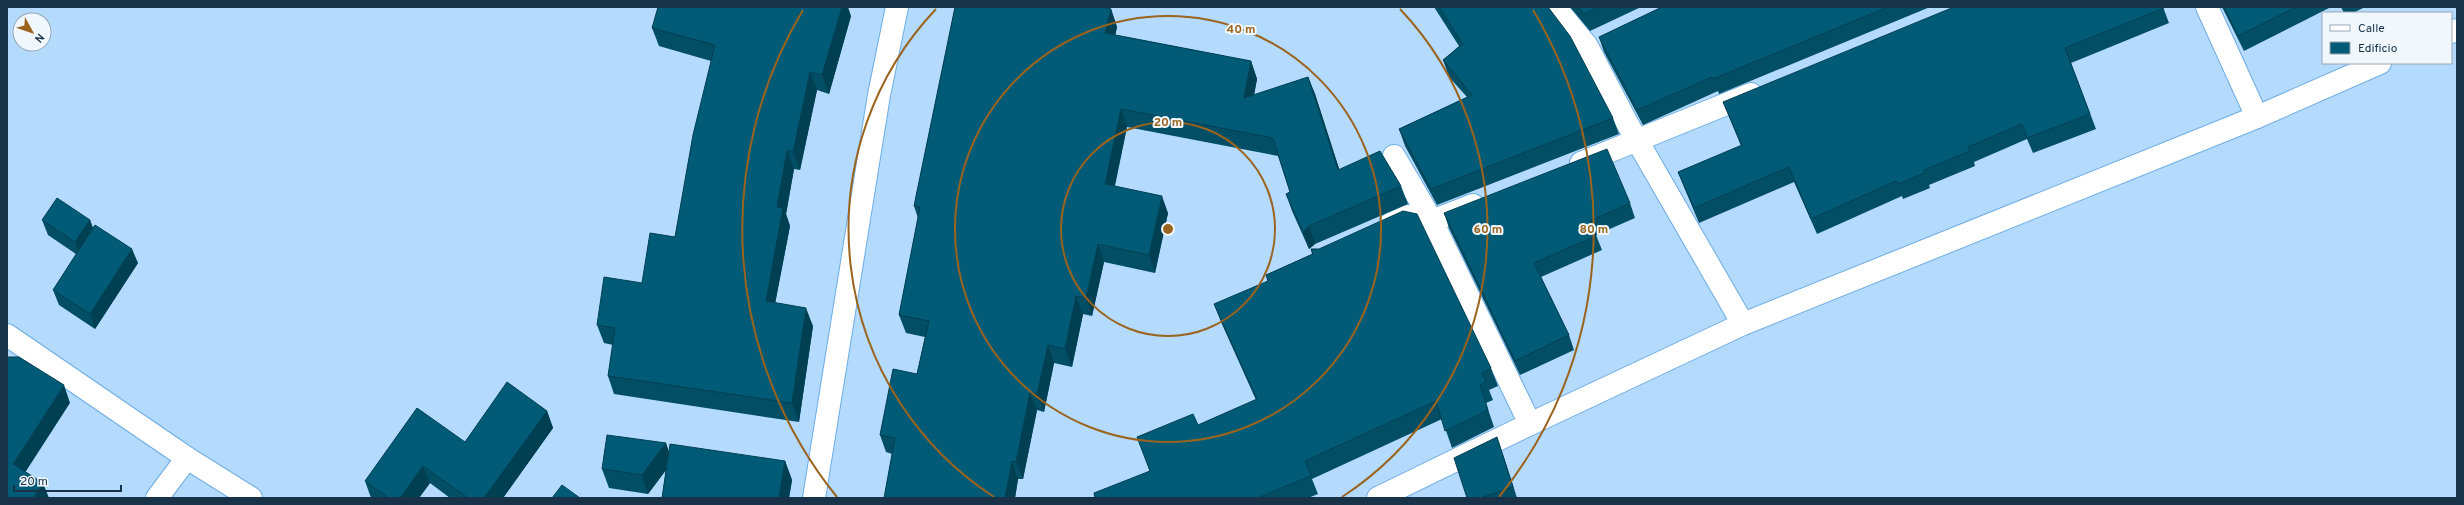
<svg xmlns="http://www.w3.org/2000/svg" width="2464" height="505" font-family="Overpass,sans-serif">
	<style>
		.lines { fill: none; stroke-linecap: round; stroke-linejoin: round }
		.minor-casing { stroke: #6dade5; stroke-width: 24 }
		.minor { stroke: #fff; stroke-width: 22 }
		.wall { fill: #014e65 }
		.shaded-wall { fill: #014053 }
		.building { fill: #015b76; stroke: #014053 }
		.ring { fill: none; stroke: #9a631e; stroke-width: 2 }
		.centre { fill: #9a631e; stroke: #f0f7fd; stroke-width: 2 }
		.ring-label { font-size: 12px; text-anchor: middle; font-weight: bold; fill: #9a631e; stroke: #f0f7fd; stroke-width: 4; stroke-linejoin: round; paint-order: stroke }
	</style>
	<rect width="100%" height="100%" fill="#b4dafd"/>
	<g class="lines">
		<g class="minor-casing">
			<g id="minor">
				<path d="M1555 7 1587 46 1627 123 1743 324"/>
				<path d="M2207 7 2257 117"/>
				<path d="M2451 32 2457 30"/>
				<path d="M1394 156 1432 221 1530 424"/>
				<path d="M1581 163 1751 94"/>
				<path d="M1390 224 1408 216 1432 221 1473 205"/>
				<path d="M7 335 187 458 251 498"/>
				<path d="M157 498 187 458"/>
				<path d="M814 498 879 95 897 7"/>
				<path d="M1378 498 1530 424 1743 324 2257 117 2380 63"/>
			</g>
		</g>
		<use href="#minor" class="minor"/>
	</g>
	<g class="wall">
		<path d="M955 7H1102L1111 9 1117 27 1115 35 1251 61 1257 79 1254 95 1308 77 1315 94 1339 169 1401 186 1408 204 1315 244 1309 249 1292 211 1286 194 1290 192 1278 156 1127 127 1115 186 1168 213 1155 273 1104 262 1092 316 1083 314 1072 367 1054 363 1044 412 1037 410 1023 479H1018L1015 498H884L892 454 886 452 880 435 917 374 925 337 906 333 899 315 918 218 914 206Z"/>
		<path d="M1434 7H1548L1613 118 1619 134 1437 205 1405 146 1399 129 1467 97 1449 77 1443 60 1459 46Z"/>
		<path d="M1570 7H1641L1590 31Z"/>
		<path d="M1662 7H1930L1719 94 1718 91 1643 125 1604 52 1599 37Z"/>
		<path d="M2163 7 2169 23 2071 63 2096 129 2033 153 2027 139 1974 162 1975 166 1929 185 1930 188 1903 199 1902 196 1817 234 1794 182 1699 223 1684 187 1678 172 1741 146 1729 117 1723 102Z"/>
		<path d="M2222 7H2331L2244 51Z"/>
		<path d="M2341 7H2365L2353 13H2344Z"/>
		<path d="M851 16 829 94 817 90 800 170 794 169 786 214 790 226 775 303 813 326 799 422 614 394 608 376 613 345 604 343 597 325 642 283 675 237 711 61 659 46 652 28Z"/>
		<path d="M1630 203 1635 218 1596 235 1602 250 1541 277 1569 335 1574 350 1520 375 1449 228 1444 213Z"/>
		<path d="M42 220H90L93 228 138 263 95 329 59 305 53 290 76 254 48 235Z"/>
		<path d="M1311 249 1491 368 1498 386 1489 390 1493 400 1486 403 1494 427 1452 448 1442 419 1312 479 1318 494 1308 498H1095L1150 471 1137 437 1198 425 1256 400 1221 322 1214 304 1268 281 1266 275 1312 254Z"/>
		<path d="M547 411 553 428 503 498H450L430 483 419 498H371L365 481 465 442Z"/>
		<path d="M666 443 669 453 785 461 792 480 789 498H662L666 470 648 494 609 488 602 469Z"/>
		<path d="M1502 452 1517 498H1467Z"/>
	</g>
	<g class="shaded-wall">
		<path d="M840 7H848L851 16 829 94 822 75Z"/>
		<path d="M1111 9 1117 27 1112 51 1105 33Z"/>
		<path d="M1251 61 1257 79 1250 116 1244 98Z"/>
		<path d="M810 72 817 90 800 170 793 152Z"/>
		<path d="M1308 77 1315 94 1345 187 1338 170Z"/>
		<path d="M1121 109 1127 127 1111 202 1105 184Z"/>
		<path d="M787 150 794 169 786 214 790 226 772 320 766 301 777 207Z"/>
		<path d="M1162 196 1168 213 1155 273 1149 255Z"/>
		<path d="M90 220 95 234 81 257 75 242Z"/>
		<path d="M1309 226 1315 244 1309 249 1303 232Z"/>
		<path d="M1098 244 1104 262 1092 316 1086 298Z"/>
		<path d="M132 249 138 263 95 329 90 314Z"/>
		<path d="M1076 296 1083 314 1072 367 1065 349Z"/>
		<path d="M806 308 813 326 799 422 792 403Z"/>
		<path d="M1048 345 1054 363 1044 412 1037 394Z"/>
		<path d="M64 385 70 403 19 482 13 464Z"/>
		<path d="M1030 393 1037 410 1023 479 1016 462Z"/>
		<path d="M547 411 553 428 503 498H484Z"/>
		<path d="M1497 437 1502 452 1517 498 1513 487Z"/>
		<path d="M666 443 672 462 648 494 642 475Z"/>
		<path d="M785 461 792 480 789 498H779Z"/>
		<path d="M1012 461 1018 479 1015 498H1005Z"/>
		<path d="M423 466 430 483 419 498H400Z"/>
		<path d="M43 483 49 498H33Z"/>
	</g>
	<g class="building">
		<path d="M658 7H842L822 75 810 72 793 152 787 150 777 207 783 208 766 301 806 308 792 403 608 376 615 328 597 325 604 277 642 283 650 233 675 237 693 135 715 45 652 28Z"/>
		<path d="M955 7H1101L1111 9 1105 33 1251 61 1244 98 1308 77 1338 170 1380 151 1401 186 1309 226 1303 232 1286 194 1290 192 1273 138 1121 109 1105 184 1162 196 1149 255 1098 244 1086 298 1076 296 1065 349 1048 345 1037 394 1030 393 1016 462 1012 461 1005 498H884L895 438 880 435 893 369 917 374 929 321 899 315 920 207 914 206Z"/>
		<path d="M1439 7H1548L1570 36 1613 118 1431 189 1399 129 1472 95 1443 60 1463 44Z"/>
		<path d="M1578 7H1599L1584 14Z"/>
		<path d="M1662 7H1888L1713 79 1712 77 1637 110 1599 37Z"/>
		<path d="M1954 7H2163L2164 8 2065 48 2090 114 2027 138 2022 124 1968 147 1970 151 1924 170 1925 173 1898 184 1896 181 1811 219 1789 167 1694 208 1678 172 1742 145 1723 102Z"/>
		<path d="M2224 7H2296L2238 36Z"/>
		<path d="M1607 149 1630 203 1590 221 1596 236 1534 263 1569 335 1515 361 1444 213Z"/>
		<path d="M57 198 90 220 75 242 42 220Z"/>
		<path d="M1403 211 1417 214 1491 368 1482 373 1486 382 1480 385 1488 410 1445 431 1436 401 1305 461 1311 476 1257 498H1095L1094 493 1150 471 1137 437 1193 414 1198 425 1257 399 1214 304 1268 281 1266 275 1313 254 1311 249H1319Z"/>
		<path d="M95 225 132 249 90 314 53 290Z"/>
		<path d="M7 357H19L64 385 13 464 43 483 33 498H7Z"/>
		<path d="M507 382 547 411 484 498H468L423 466 400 498H389L365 481 417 408 465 442Z"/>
		<path d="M607 435 666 443 642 475 602 469Z"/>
		<path d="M1497 437 1513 487 1480 498H1467L1454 458Z"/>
		<path d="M670 444 785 461 779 498H662Z"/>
		<path d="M562 485 580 498H552Z"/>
	</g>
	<g class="ring">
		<circle cx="1168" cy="229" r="107"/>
		<circle cx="1168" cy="229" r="213"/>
		<path d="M994 497A320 320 0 0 1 936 9M1400 9A320 320 0 0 1 1342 497"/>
		<path d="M837 497A426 426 0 0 1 803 10M1533 10A426 426 0 0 1 1499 497"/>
	</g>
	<circle cx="1168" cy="229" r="6" class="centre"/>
	<g class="ring-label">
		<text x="1241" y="33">40 m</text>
		<text x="1168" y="126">20 m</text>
		<text x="1488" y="233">60 m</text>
		<text x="1594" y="233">80 m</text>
	</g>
	<rect width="2464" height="505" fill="none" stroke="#183249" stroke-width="16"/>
	<rect x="2322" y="12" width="130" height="52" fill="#f0f7fd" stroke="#9aa8b5"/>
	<rect x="2330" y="25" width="20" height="6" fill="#ffffff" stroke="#9aa8b5"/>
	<text x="2358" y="32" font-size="12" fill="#183249">Calle</text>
	<rect x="2330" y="42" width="20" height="12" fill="#015b76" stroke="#9aa8b5"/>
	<text x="2358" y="52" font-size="12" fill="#183249">Edificio</text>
	<g transform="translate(32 32) rotate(130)"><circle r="19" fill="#f0f7fd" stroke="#9aa8b5"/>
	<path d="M0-3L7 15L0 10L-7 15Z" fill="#9a631e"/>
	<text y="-6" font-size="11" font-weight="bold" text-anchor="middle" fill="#183249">N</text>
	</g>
	<path d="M14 485v6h107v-6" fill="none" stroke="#183249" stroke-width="2"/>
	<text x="20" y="485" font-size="12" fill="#183249" stroke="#f0f7fd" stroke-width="3" paint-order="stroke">20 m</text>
</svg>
